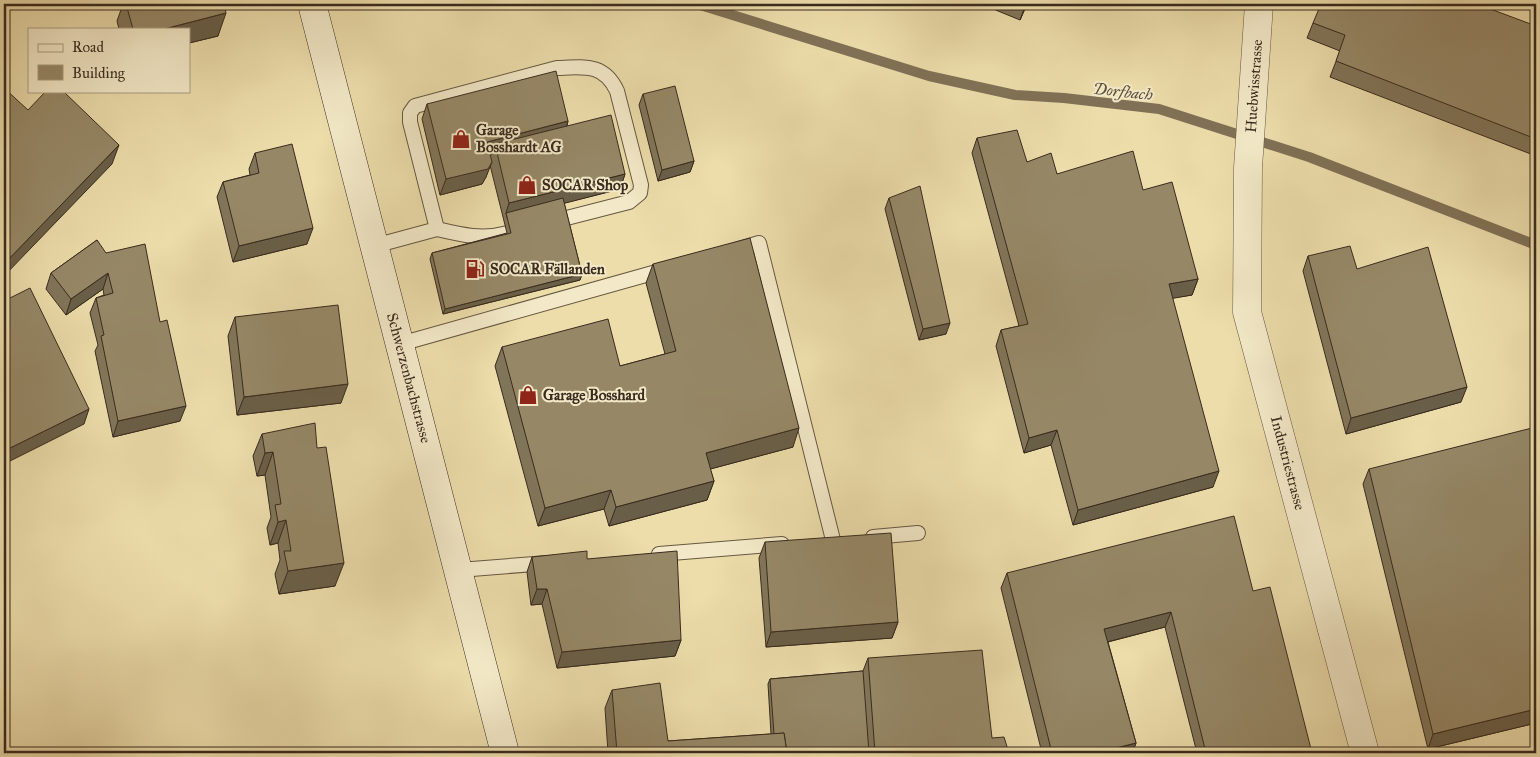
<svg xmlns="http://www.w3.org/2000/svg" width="1540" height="757" font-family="'IM FELL Great Primer',serif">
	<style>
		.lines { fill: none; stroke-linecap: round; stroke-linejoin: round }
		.stream { stroke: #807156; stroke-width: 10 }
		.lane-casing { stroke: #665841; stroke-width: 16 }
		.street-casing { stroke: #665841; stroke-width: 29 }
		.secondary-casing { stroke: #392b1e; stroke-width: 29 }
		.lane { stroke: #f3e9c8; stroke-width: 14 }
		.street { stroke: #f3e9c8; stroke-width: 28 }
		.secondary { stroke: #f3e9c8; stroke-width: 28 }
		.wall { fill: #817559; stroke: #392b1e }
		.shaded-wall { fill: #695f48; stroke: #392b1e }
		.building { fill: #968867; stroke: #392b1e }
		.labels { text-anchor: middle; stroke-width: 4; stroke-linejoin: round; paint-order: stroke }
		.street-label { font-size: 15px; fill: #392b1e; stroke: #f3e9c8 }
		.poi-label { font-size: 15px; font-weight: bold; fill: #392b1e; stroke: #f3e9c8; text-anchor: start }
		.water-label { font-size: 16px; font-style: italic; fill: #5c4e3a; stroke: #f3e9c8 }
	</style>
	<rect width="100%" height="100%" fill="#ecddab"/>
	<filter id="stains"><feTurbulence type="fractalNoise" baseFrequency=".004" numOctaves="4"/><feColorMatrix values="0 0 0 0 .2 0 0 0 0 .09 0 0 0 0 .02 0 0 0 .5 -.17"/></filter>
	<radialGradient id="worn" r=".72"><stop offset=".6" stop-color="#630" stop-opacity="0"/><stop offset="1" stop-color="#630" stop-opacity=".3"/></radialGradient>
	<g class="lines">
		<path class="stream" d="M697 4 929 76 1015 95 1064 98 1159 109 1309 157 1536 245"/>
		<g class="lane-casing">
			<g id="lane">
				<path d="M437 229C462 235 483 240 508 233"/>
				<path d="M374 246 437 229 410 122V113L415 106 557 68C584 67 604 63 617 91L641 185 640 193 629 202 551 222"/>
				<path d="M733 251 759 243 833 540"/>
				<path d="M400 344 667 269"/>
				<path d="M873 537 918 533"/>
				<path d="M659 554 782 544"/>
				<path d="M459 570 547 563"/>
			</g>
		</g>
		<g class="street-casing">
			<path id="street" d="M1259 4 1248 168 1247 312 1365 753"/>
		</g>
		<g class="secondary-casing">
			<path id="secondary" d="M312 4 505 753"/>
		</g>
		<use href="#lane" class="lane"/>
		<use href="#street" class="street"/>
		<use href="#secondary" class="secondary"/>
	</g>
	<g class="wall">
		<path d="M123 4H224L218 36 189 43V29H119L117 21Z"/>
		<path d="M981 4H1027L1020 20Z"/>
		<path d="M1313 23 1536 26V156L1330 77 1340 51 1307 38Z"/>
		<path d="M643 94 694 161 690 172 658 181 639 105Z"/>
		<path d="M427 104 568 121 567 126 625 174 620 189 564 203 582 274 580 280 443 314 430 259 432 253 507 233 490 165 486 177 482 184 440 195 422 119Z"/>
		<path d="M977 138 1027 162 1057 174 1143 190 1198 279 1192 295 1172 298 1213 487 1073 525 1051 445 1024 453 996 346 1001 330 1019 326 972 153Z"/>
		<path d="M255 153 307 244 233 262 217 197 223 182 250 175 249 169Z"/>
		<path d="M889 198 946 334 919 340 885 209Z"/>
		<path d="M97 240 180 421 113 437 95 351 98 345 90 313 96 298 104 295 103 289 66 315 46 289 51 273Z"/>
		<path d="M1308 256 1357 269 1461 402 1346 434 1303 271Z"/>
		<path d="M653 264 793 447 710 469 714 481 707 500 609 526 604 509 538 526 495 366 502 347 620 366 665 354 646 283Z"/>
		<path d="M235 317 341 403 237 415 228 336Z"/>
		<path d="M262 434 317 448 335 586 279 594 275 574 280 560 278 543 270 545 267 528 271 517 265 475 257 476 253 456Z"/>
		<path d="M1369 469 1536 723 1428 749 1363 484Z"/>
		<path d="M765 542 898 622 892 638 766 647 759 558Z"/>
		<path d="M532 557 587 559 681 640 675 656 557 668 542 604 531 605 527 572Z"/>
		<path d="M1007 573 1253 591 1312 753H1197L1165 627 1108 642 1136 743 1132 753H1042L1001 588Z"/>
		<path d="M868 658 992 738 1009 753H608L605 708 612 690 668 741 771 734 768 684 770 679 863 671Z"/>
	</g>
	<g class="shaded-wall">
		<path d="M1026 4H1027L1020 20Z"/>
		<path d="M226 13 218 36 189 43V29H164Z"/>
		<path d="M568 121 563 137 495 144 491 155 481 157 487 142Z"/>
		<path d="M119 145 112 164 4 276V264Z"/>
		<path d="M694 161 690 172 658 181 662 170Z"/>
		<path d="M492 162 486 177 482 184 440 195 446 179Z"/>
		<path d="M625 174 620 189 507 218 506 213 509 203Z"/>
		<path d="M313 228 307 244 233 262 239 246Z"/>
		<path d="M108 273 103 289 66 315 71 299Z"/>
		<path d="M582 274 580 280 443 314 445 309Z"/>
		<path d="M1198 279 1192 295 1163 300 1169 284Z"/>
		<path d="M950 323 946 334 919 340 923 329Z"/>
		<path d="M348 384 341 403 237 415 244 397Z"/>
		<path d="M1467 387 1461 402 1346 434 1351 418Z"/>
		<path d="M186 406 180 421 113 437 118 421Z"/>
		<path d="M89 409 84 424 4 464V451Z"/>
		<path d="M799 428 793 447 699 472 706 453Z"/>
		<path d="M1057 430 1051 445 1024 453 1029 438Z"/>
		<path d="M273 452 265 475 257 476 265 453Z"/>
		<path d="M1219 471 1213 487 1073 525 1078 510Z"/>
		<path d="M714 481 707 500 609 526 616 507Z"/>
		<path d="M611 490 604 509 538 526 545 508Z"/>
		<path d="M286 520 278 543 270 545 278 522Z"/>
		<path d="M344 563 335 586 279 594 288 571Z"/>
		<path d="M537 589H547L542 604 531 605Z"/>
		<path d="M1171 612 1165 627 1099 644 1104 629Z"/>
		<path d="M898 622 892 638 766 647 771 632Z"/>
		<path d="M681 640 675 656 557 668 562 652Z"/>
		<path d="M1536 709V723L1428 749 1433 734Z"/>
		<path d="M1136 743 1132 753H1096Z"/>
	</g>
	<g class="building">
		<path d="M126 4H224L226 13 164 29H133Z"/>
		<path d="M1321 4H1477L1536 26V139L1336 61 1345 35 1313 23Z"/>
		<path d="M556 71 568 121 487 142 492 162 488 169 446 179 427 104Z"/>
		<path d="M675 86 694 161 662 170 643 94Z"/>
		<path d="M4 88 28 110 46 91H63L119 145 4 264Z"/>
		<path d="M611 115 625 174 509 203 495 144Z"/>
		<path d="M1017 130 1027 162 1051 153 1057 174 1133 151 1143 190 1172 182 1198 279 1169 284 1219 471 1078 510 1057 430 1029 438 1001 330 1028 324 977 138Z"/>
		<path d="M292 144 313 228 239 246 223 182 259 173 255 153Z"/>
		<path d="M920 186 950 323 923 329 889 198Z"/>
		<path d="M563 198 582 274 445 309 432 253 511 233 506 213Z"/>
		<path d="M750 238 799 428 706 453 714 481 616 507 611 490 545 508 502 347 608 319 620 366 676 351 653 264Z"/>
		<path d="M97 240 106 253 145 244 160 322 167 320 186 406 118 421 101 336 104 335 96 298 113 293 108 273 71 299 51 273Z"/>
		<path d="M1350 246 1357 269 1428 247 1467 387 1351 418 1308 256Z"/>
		<path d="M30 288 89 409 4 451V301Z"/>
		<path d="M338 305 348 384 244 397 235 317Z"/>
		<path d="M315 423 317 448 326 447 344 563 288 571 284 551H291L286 520 278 522 275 505 281 504 273 452 265 453 262 434Z"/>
		<path d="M1536 427V709L1433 734 1369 469Z"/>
		<path d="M1234 516 1253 591 1270 587 1312 753H1206L1171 612 1104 629 1136 743 1096 753H1052L1007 573Z"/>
		<path d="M891 533 898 622 771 632 765 542Z"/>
		<path d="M587 551V559L677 551 681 640 562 652 547 589H537L532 557Z"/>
		<path d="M982 650 992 738 1004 737 1009 753H875L868 658Z"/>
		<path d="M863 671 869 753H787L784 733 774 734 770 679Z"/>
		<path d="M660 683 668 741 784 733 787 753H617L612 690Z"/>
	</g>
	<defs>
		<g id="shop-bare" transform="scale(1.5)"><path d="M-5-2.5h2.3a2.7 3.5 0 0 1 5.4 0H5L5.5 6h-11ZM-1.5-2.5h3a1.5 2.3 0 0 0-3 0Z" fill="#8f2418" stroke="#f3e9c8" stroke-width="2.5" paint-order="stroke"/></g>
		<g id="fuel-bare" transform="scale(1.5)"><path d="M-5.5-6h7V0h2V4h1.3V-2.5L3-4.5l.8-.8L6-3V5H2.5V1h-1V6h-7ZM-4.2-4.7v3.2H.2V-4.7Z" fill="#8f2418" stroke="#f3e9c8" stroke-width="2.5" paint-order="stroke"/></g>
	</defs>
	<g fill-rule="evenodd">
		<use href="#shop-bare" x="461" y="139"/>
		<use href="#shop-bare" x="527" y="185"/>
		<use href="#fuel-bare" x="475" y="269"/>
		<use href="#shop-bare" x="528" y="395"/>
	</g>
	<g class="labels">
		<g class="street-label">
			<text transform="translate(1254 86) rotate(-86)" y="5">Huebwisstrasse</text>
			<text transform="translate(409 378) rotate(75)" y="5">Schwerzenbachstrasse</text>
			<text transform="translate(1288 463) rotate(75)" y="5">Industriestrasse</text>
		</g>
		<g class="poi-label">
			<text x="476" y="135">Garage<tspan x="476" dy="17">Bosshardt AG</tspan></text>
			<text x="542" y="190">SOCAR Shop</text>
			<text x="490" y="274">SOCAR Fällanden</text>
			<text x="543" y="400">Garage Bosshard</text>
		</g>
		<g class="water-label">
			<text transform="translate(1123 91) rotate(6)" y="6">Dorfbach</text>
		</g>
	</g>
	<rect width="1540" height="757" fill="none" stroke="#ecddab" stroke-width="20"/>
	<rect x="5" y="5" width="1530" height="747" fill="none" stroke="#392b1e" stroke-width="2.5"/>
	<rect x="10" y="10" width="1520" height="737" fill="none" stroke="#392b1e"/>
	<rect x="28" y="28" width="162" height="65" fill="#f3e9c8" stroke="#a99d84"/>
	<rect x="38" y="44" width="25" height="8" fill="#f3e9c8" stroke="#a99d84"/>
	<text x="72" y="52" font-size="15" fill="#392b1e">Road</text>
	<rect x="38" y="65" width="25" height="15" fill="#968867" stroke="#a99d84"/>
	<text x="72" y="78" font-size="15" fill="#392b1e">Building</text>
	<rect width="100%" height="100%" filter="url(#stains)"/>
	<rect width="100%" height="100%" fill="url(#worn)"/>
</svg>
